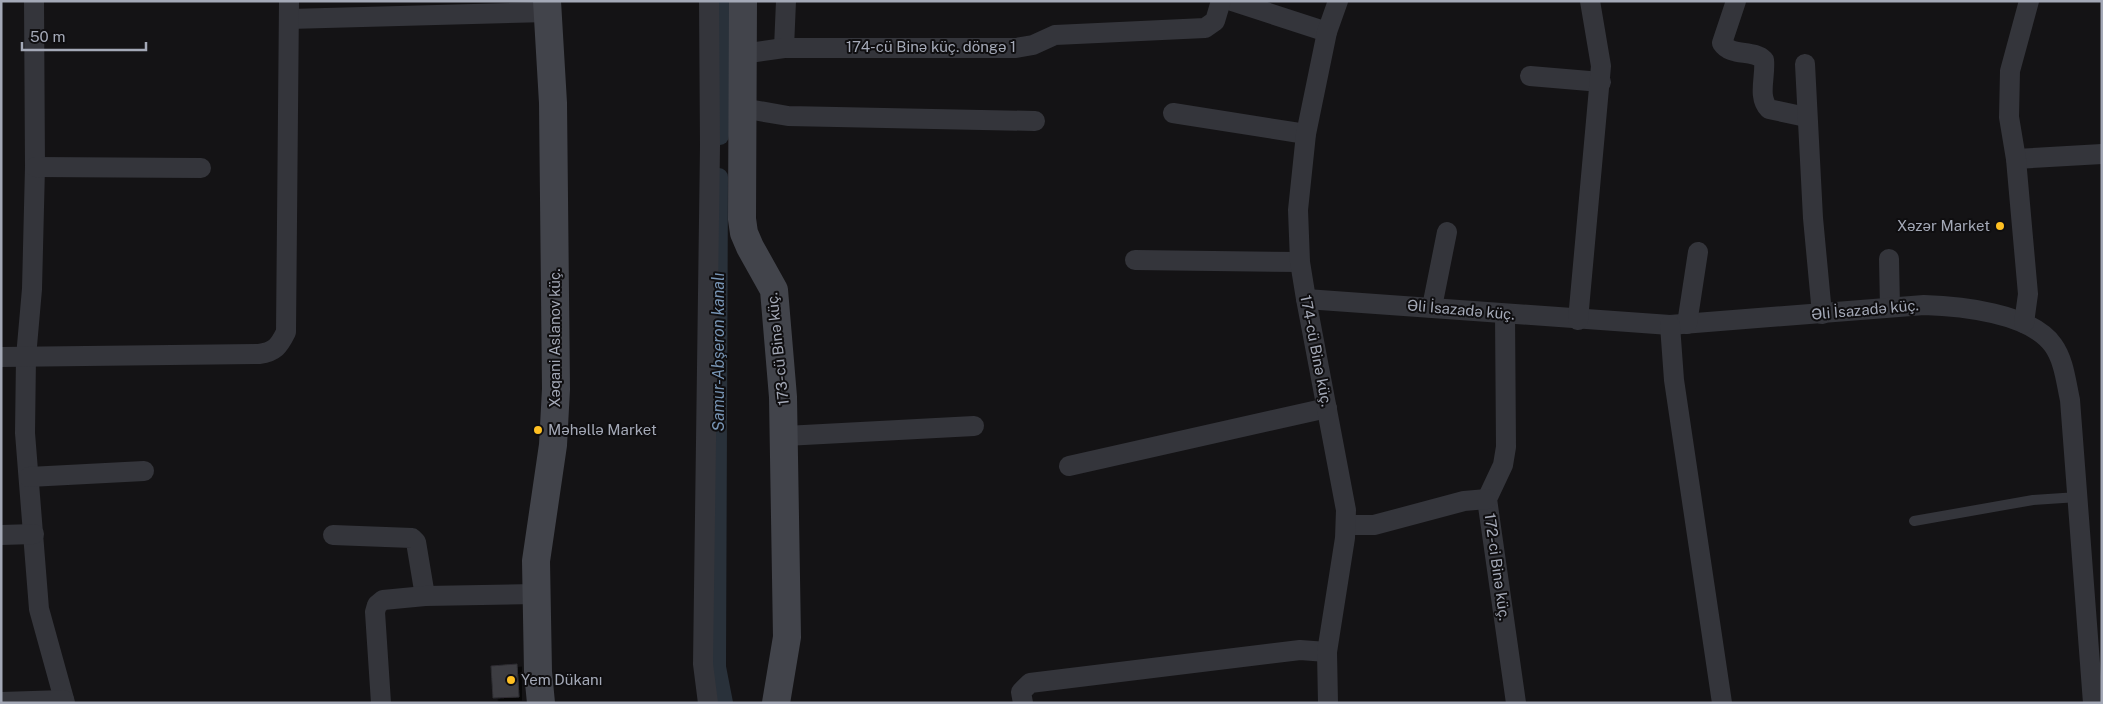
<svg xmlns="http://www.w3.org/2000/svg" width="2103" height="704" font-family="'Public Sans',sans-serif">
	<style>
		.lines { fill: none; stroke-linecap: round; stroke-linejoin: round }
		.canal { stroke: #29313a; stroke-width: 18 }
		.building { fill: #3e3e43; stroke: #2e2d32; filter: url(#shadow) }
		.lane { stroke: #34353b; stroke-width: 10 }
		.street { stroke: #34353b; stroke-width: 20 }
		.secondary { stroke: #42444b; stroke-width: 28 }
		.poi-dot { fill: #ffc022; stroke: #0f0e10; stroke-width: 2 }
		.labels { text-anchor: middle; stroke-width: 4; stroke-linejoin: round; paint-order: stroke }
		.street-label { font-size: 15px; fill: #a4a9b7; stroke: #0f0e10 }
		.poi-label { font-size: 15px; fill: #a4a9b7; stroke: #0f0e10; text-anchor: start }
		.water-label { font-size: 16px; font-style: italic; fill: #7895b5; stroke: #0f0e10 }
	</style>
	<defs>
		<filter id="shadow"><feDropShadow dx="5.5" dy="3" stdDeviation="0" flood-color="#0009"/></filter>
	</defs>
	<rect width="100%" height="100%" fill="#141315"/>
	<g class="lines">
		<g class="canal">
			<path d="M720 136V1"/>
			<path d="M719 177 717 667 724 703"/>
		</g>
	</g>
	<path class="building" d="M517 664 519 697 493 698 491 666Z"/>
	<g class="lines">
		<path class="lane" d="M1914 521 2033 500 2078 497"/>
		<g class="street">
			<path d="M34 1 35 167 32 289 26 357 25 433 39 609 65 703"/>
			<path d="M1232 1 1327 32"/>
			<path d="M1736 1 1722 43C1731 57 1753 49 1764 60 1766 76 1757 97 1769 109L1806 117"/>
			<path d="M289 19 548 12"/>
			<path d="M784 48 786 1"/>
			<path d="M742 54 784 48H1016L1033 45 1055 35 1205 28 1215 21 1221 1"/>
			<path d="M1805 64 1813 218 1822 314"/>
			<path d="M1530 76 1601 82"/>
			<path d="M742 108 788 116 1035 121"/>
			<path d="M1173 113 1306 134"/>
			<path d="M2016 159 2102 154"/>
			<path d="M35 167 201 168"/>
			<path d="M1889 259 1890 307"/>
			<path d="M1135 260 1300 262"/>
			<path d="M1306 299 1670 325 1924 305C1960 306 2030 313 2053 345 2064 360 2066 382 2070 400L2093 703"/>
			<path d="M1432 307 1447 232"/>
			<path d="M1505 314 1506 447 1503 465 1487 499 1516 703"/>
			<path d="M1578 320 1601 66 1590 1"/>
			<path d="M2024 323 2028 294 2016 159 2009 117 2010 71 2029 1"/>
			<path d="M1687 324 1698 252"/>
			<path d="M1670 325 1674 380 1722 703"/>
			<path d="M1 357 259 354C275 352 279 346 286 332L289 1"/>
			<path d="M785 436 974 426"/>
			<path d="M1069 466 1327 408"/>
			<path d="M29 477 144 471"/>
			<path d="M1346 525H1374L1464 501 1487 499"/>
			<path d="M1 535 34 534"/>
			<path d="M333 535 412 538 416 542 425 596"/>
			<path d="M1 702 64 700"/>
			<path d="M381 703 375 612 377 605 383 600 425 596 535 594"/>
			<path d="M708 703 703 664 710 146 709 1"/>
			<path d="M1023 703 1021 692 1030 683 1300 650 1327 652"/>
			<path d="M1328 703 1327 652 1345 538 1346 510 1306 299 1300 262 1298 210 1306 134 1327 32 1338 1"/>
		</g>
		<g class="secondary">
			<path d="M743 1 742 219 744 233 750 247 774 290 783 397 787 637 776 703"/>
			<path d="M541 703 538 672 536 561 553 445 556 389 553 103 547 1"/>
		</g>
	</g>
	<g class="poi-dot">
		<circle cx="2000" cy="226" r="5"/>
		<circle cx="538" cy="430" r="5"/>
		<circle cx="511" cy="680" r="5"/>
	</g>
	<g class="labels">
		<g class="street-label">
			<text x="931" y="52">174-cü Binə küç. döngə 1</text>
			<text transform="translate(1461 310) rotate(5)" y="5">Əli İsazadə küç.</text>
			<text transform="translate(1865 310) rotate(-5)" y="5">Əli İsazadə küç.</text>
			<text transform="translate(555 338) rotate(-90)" y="5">Xəqani Aslanov küç.</text>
			<text transform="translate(778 349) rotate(-96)" y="5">173-cü Binə küç.</text>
			<text transform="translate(1316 351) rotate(79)" y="5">174-cü Binə küç.</text>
			<text transform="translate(1497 567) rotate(82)" y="5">172-ci Binə küç.</text>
		</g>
		<g class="poi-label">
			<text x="1990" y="231" text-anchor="end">Xəzər Market</text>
			<text x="548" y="435">Məhəllə Market</text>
			<text x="521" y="685">Yem Dükanı</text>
		</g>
		<g class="water-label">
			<text transform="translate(718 352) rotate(-90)" y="6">Samur-Abşeron kanalı</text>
		</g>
	</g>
	<rect width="2103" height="704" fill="none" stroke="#a4a9b7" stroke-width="5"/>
	<path d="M22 42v8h124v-8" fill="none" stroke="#a4a9b7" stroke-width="2.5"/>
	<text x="30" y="42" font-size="15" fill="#a4a9b7" stroke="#0f0e10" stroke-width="4" paint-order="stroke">50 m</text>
</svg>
